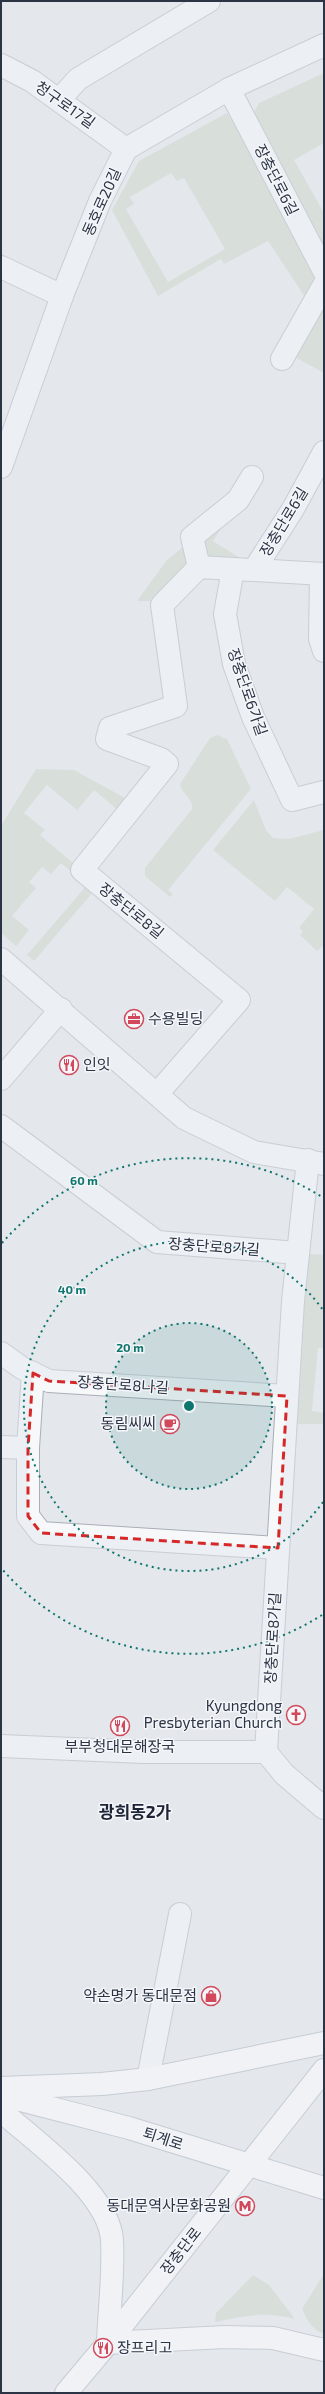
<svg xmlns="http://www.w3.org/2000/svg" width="325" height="2394" font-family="'Exo 2','Noto Sans KR',sans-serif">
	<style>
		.green { fill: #c9d6c5; fill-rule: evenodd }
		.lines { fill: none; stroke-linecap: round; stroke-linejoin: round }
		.minor-casing { stroke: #a9aeb7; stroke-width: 24 }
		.secondary-casing { stroke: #a9aeb7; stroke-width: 24 }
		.primary-casing { stroke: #a3abb8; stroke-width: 24 }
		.minor { stroke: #f7f8fa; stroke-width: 22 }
		.secondary { stroke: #fff; stroke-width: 22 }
		.primary { stroke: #fff; stroke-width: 22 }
		.marked { fill: none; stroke: #d62828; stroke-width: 3; stroke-dasharray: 8 5; stroke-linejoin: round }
		.ring { fill: none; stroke: #0f766e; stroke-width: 2; stroke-dasharray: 2 4 }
		.labels { text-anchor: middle; stroke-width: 3; stroke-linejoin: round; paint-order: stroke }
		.street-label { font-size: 15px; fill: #2b3445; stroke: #f4f6f9 }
		.poi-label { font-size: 15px; fill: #2b3445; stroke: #f4f6f9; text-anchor: end }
		.quarter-label { font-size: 17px; font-weight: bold; fill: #1d2536; stroke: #f4f6f9 }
		.centre { fill: #0f766e; stroke: #f4f6f9; stroke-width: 2 }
		.ring-label { font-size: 12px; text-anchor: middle; font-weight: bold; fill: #0f766e; stroke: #f4f6f9; stroke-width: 3; stroke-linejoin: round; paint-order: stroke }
	</style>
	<rect width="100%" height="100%" fill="#e4e7ec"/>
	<g class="green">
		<path d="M324 73V143L294 160 324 213V247L252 116 259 103Z"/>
		<path d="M227 113 236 127 243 129 319 273 305 297 268 241 224 264 221 259 158 296 112 210 139 161ZM171 173 177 181 184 178 225 249 168 282 126 209 134 204 130 197Z"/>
		<path d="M324 292V373L291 355Z"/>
		<path d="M234 508 213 541 248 563 200 562 196 537Z"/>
		<path d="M190 541 194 561 160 601H137L167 560Z"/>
		<path d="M217 735 227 739 251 789 168 890 173 894 170 897 145 876V868L192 809C194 798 181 794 180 784L210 738Z"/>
		<path d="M36 769 74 770 127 799 119 811 94 790 77 810 47 785 24 813 45 830 40 835 99 885 34 961 27 955 87 885 61 863 51 874 42 867 29 882 36 888 12 916 29 930 16 946 1 933V826Z"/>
		<path d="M254 800 266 830 273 838 289 839 324 830V945L317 951 300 935 303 931 299 928 314 909 287 887 275 901 213 850Z"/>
		<path d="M298 1253 324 1255V1348H318L312 1411 324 1413V1424H285Z"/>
		<path d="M324 2274V2334C312 2329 307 2321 302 2309Z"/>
		<path d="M253 2275 269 2285 295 2319C264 2311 245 2316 215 2322L216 2313Z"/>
	</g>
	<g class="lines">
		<g class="minor-casing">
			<g id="minor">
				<path d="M1 65 32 81 126 149"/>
				<path d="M229 89 324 271"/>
				<path d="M59 100 78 79 209 1"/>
				<path d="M1 267 62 296"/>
				<path d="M282 359 324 285"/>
				<path d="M1 467 62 296 100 201 126 149 229 89 324 45"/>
				<path d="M199 567 192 537 238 500 252 477"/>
				<path d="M233 569 225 614 234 664 253 717 292 800 324 792"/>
				<path d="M254 570 293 509 324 452"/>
				<path d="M321 574 320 639 324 651"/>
				<path d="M1 959 184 1118 254 1152 324 1164"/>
				<path d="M1 1079 61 1009"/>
				<path d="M157 1094 239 1000 82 870 167 764 161 759 107 739 110 728 176 706 162 605 199 567 324 574"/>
				<path d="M1 1126 157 1242 298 1253"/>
				<path d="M1 1353 22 1368 49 1381 287 1396"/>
				<path d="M33 1373 28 1448V1516L41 1533 278 1548"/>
				<path d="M1 1447 28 1448"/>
				<path d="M1 1746 144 1752H266"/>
				<path d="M266 1752 293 1301 308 1160"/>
				<path d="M266 1752 284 1774 324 1808"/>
				<path d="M148 2079 180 1914"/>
			</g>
		</g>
		<g class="secondary-casing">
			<path id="secondary" d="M108 2343 225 2337 273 2338 324 2350"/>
		</g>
		<g class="primary-casing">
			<g id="primary">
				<path d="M1 2088 102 2084 148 2079 324 2043"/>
				<path d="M1 2095 129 2128 324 2188"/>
				<path d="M1 2111C35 2141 109 2193 112 2240 114 2274 109 2309 108 2343"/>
				<path d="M66 2393 108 2343 324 2070"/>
			</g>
		</g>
		<use href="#minor" class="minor"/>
		<use href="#secondary" class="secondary"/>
		<use href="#primary" class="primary"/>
	</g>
	<path d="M0 0H325V2394H0ZM33 1373 49 1381 287 1396 278 1548 41 1533 28 1516V1448Z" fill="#e4e7ec" fill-opacity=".55" fill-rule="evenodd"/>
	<path class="marked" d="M33 1373 49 1381 287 1396 278 1548 41 1533 28 1516V1448Z"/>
	<circle cx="189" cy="1406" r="83" fill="#0f766e" fill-opacity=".12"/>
	<g class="ring">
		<circle cx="189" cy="1406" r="83"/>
		<path d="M323 1502A165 165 0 1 1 323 1310"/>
		<path d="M322 1615A248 248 0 0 1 2 1569M2 1243A248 248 0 0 1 322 1197"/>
	</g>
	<defs>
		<g id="office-ring" transform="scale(1)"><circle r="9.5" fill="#f4f6f9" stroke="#d1495b" stroke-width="1.5"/><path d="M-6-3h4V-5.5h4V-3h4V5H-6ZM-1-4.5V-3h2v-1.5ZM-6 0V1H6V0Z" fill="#d1495b"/></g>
		<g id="restaurant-ring" transform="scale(1)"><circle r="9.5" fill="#f4f6f9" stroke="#d1495b" stroke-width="1.5"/><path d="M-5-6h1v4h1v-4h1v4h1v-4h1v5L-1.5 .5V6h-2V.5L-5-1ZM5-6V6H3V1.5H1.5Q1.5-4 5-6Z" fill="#d1495b"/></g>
		<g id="cafe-ring" transform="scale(1)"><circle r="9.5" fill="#f4f6f9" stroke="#d1495b" stroke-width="1.5"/><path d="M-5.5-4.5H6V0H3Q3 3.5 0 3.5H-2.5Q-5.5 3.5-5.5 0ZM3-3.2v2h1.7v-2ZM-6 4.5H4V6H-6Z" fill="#d1495b"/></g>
		<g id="church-ring" transform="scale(1)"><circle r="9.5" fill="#f4f6f9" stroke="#d1495b" stroke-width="1.5"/><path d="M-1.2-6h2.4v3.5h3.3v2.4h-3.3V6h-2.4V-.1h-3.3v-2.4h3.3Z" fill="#d1495b"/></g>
		<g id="shop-ring" transform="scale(1)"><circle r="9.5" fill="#f4f6f9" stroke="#d1495b" stroke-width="1.5"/><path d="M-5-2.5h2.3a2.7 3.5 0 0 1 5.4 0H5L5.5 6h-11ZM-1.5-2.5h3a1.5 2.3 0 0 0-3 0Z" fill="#d1495b"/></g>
		<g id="metro-ring" transform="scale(1)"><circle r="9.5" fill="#f4f6f9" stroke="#d1495b" stroke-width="1.5"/><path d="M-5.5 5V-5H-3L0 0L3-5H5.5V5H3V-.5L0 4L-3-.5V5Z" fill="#d1495b"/></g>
	</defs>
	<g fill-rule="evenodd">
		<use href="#office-ring" x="134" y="1019"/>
		<use href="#restaurant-ring" x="69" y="1065"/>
		<use href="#cafe-ring" x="170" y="1424"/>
		<use href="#church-ring" x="296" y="1715"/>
		<use href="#restaurant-ring" x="120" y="1726"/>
		<use href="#shop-ring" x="211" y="1996"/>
		<use href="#metro-ring" x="245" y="2206"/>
		<use href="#restaurant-ring" x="103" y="2348"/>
	</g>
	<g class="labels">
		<g class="street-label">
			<text transform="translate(65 105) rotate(35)" y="5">청구로17길</text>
			<text transform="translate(276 180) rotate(63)" y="5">장충단로6길</text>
			<text transform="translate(102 202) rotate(-66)" y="5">동호로20길</text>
			<text transform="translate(284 522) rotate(-59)" y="5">장충단로6길</text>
			<text transform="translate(247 692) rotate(71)" y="5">장충단로6가길</text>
			<text transform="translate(131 911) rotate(39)" y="5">장충단로8길</text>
			<text transform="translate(214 1247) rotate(4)" y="5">장충단로8가길</text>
			<text transform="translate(123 1385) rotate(4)" y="5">장충단로8나길</text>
			<text transform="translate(273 1638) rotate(-87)" y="5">장충단로8가길</text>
			<text transform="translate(163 2139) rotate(18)" y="5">퇴계로</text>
			<text transform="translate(181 2251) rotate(-52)" y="5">장충단로</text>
		</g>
		<g class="poi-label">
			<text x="148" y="1024" text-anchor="start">수용빌딩</text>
			<text x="83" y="1070" text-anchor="start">인잇</text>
			<text x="156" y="1429">동림씨씨</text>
			<text x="282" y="1711">Kyungdong<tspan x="282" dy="17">Presbyterian Church</tspan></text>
			<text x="120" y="1752" text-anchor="middle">부부청대문해장국</text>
			<text x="197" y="2001">약손명가 동대문점</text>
			<text x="231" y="2211">동대문역사문화공원</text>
			<text x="117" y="2353" text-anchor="start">장프리고</text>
		</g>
		<g class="quarter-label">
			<text x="135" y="1818">광희동2가</text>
		</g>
	</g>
	<circle cx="189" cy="1406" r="6" class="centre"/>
	<g class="ring-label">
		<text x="84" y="1185">60 m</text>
		<text x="72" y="1294">40 m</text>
		<text x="130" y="1352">20 m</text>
	</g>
	<rect width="325" height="2394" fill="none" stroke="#2b3445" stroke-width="4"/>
</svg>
